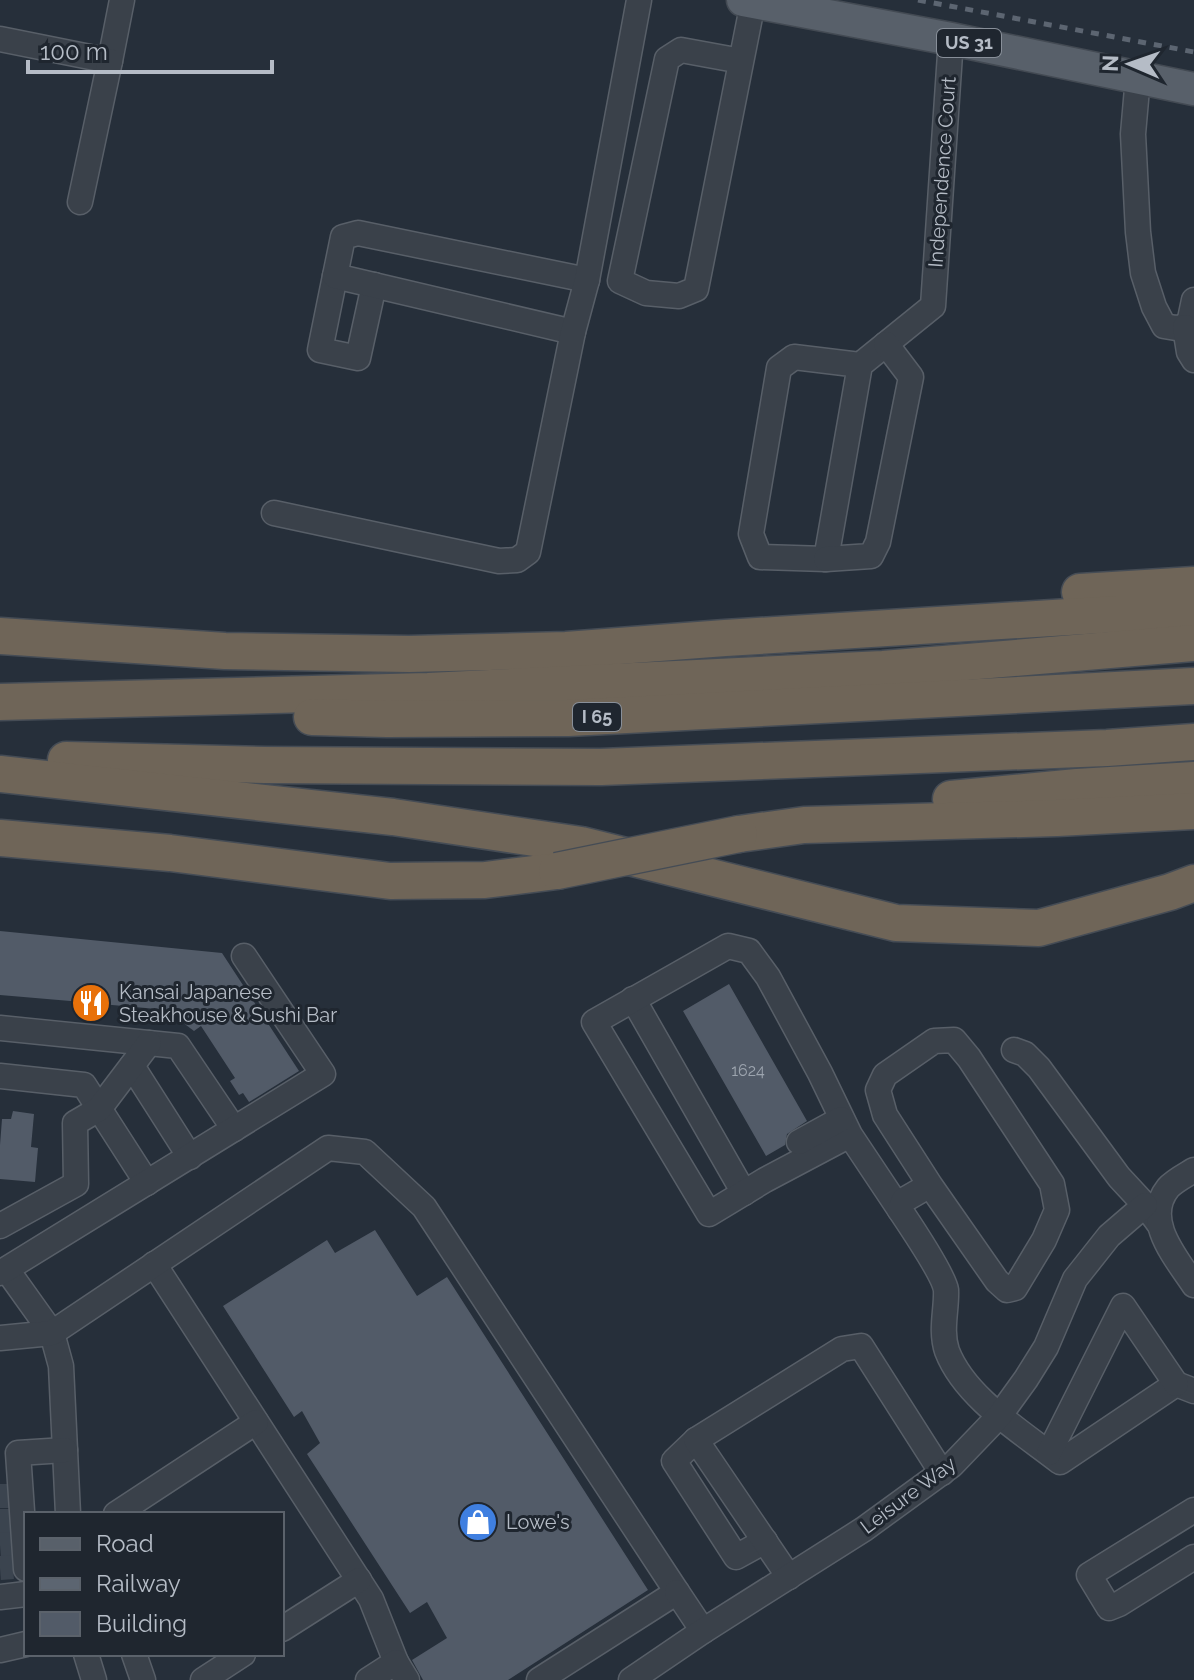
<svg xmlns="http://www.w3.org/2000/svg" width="1194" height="1680" font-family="Raleway,sans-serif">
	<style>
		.building { fill: #525b68 }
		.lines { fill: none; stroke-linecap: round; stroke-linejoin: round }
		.minor-tunnel { stroke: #3b444f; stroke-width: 24; stroke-dasharray: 24 12; stroke-linecap: butt }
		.minor-casing { stroke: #585f68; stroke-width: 27 }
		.major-casing { stroke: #434a53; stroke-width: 35 }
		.highway-casing { stroke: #454c55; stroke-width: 39 }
		.minor { stroke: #3a414a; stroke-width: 24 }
		.major { stroke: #58606a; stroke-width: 32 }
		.highway { stroke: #6f6558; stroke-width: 36 }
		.rail { stroke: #5c6571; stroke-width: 5; stroke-dasharray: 8 8; stroke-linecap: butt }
		.highway-bridge-casing { stroke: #454c55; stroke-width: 39; stroke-linecap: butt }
		.highway-bridge { stroke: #6f6558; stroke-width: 36 }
		.labels { text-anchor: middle; stroke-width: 6; stroke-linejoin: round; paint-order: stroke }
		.number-label { font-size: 16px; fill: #9ca4ae }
		.shield { fill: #1f262f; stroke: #888f99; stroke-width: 2 }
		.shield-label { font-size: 18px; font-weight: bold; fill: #b5bcc6 }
		.street-label { font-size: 20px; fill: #b5bcc6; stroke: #1f262f }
		.poi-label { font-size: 20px; fill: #b5bcc6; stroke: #1f262f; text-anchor: start }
	</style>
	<rect width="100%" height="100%" fill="#262f3a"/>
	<g class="building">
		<path d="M0 931 222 953 299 1071 249 1102 243 1093 239 1095 230 1081 235 1078 201 1026 194 1031 178 1019 179 1011 101 1004 100 1011 81 1009 82 1002 0 995Z"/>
		<path d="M729 984 807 1121 787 1134 785 1145 766 1156 683 1011Z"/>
		<path d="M13 1111 34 1114 31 1147 38 1148 35 1182 0 1179V1145L2 1119H11Z"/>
		<path d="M375 1230 417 1296 447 1277 648 1590 508 1680H423L412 1660 447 1638 427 1602 410 1613 307 1454 320 1443 302 1411 294 1417 223 1306 327 1240 335 1253Z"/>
	</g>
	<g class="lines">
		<g class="minor-tunnel">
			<path d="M0 1496H10"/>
			<path d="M0 1521H10"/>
			<path d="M0 1545 12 1544"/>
			<path d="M0 1568 13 1567"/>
		</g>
		<g class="minor-casing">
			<g id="minor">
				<path d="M0 39 110 61 122 0"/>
				<path d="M741 61 681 50 667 59 620 281 646 293 679 296 696 289 753 2"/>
				<path d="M1138 77 1133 134 1138 232 1143 273 1154 307 1164 326 1176 328 1185 327 1190 319 1194 300"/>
				<path d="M80 202 110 61"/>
				<path d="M335 276 320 350 358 358 374 285"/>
				<path d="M1185 327 1189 352 1194 360"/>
				<path d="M573 332 335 276 343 237 358 233 587 280"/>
				<path d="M860 365 794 357 779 368 751 534 760 557 826 559 860 365 933 306 951 39"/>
				<path d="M274 513 499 561 517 560 528 552 573 332 587 280 639 0"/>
				<path d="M826 559 871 556 878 542 911 377 886 344"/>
				<path d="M633 999 744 1193"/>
				<path d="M0 1028 178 1046 234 1129"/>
				<path d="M1014 1050 1025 1054 1039 1068 1119 1177 1145 1205 1159 1224"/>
				<path d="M132 1066 190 1157"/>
				<path d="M0 1076 84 1085 147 1183"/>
				<path d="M850 1135 765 1180 709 1214 594 1022 728 946 749 951 768 977 820 1073 850 1135 900 1210"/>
				<path d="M799 1142 841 1119"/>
				<path d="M1194 1170C1186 1175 1174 1181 1168 1188 1142 1220 1177 1259 1194 1285"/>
				<path d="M930 1185 885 1115 878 1090 885 1075 934 1041 954 1040 969 1058 1052 1184 1057 1210 1044 1240 1015 1288 1007 1290 997 1281 930 1185 904 1200 900 1210C910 1225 944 1275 946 1290 947 1309 940 1330 947 1351 965 1398 1022 1432 1060 1462L1176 1384 1194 1391"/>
				<path d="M0 1226 76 1184 75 1123 99 1109 149 1043"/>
				<path d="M154 1264 371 1599 396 1662"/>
				<path d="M7 1270 52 1333 61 1366 68 1514"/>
				<path d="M0 1273 323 1074 244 956"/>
				<path d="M0 1338 52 1333 328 1148 365 1152 424 1207 677 1592 539 1680"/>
				<path d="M696 1440 674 1461 736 1557 765 1541"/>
				<path d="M1049 1453 1123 1306 1176 1384"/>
				<path d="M1194 1510 1089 1575 1109 1608 1119 1604 1194 1557"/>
				<path d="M116 1514 256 1422"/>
				<path d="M26 1569 18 1453 65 1450"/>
				<path d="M789 1577 696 1440 842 1349 861 1346 942 1473"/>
				<path d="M677 1592 703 1631"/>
				<path d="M0 1597 26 1594"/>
				<path d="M282 1629 359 1580"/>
				<path d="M0 1650 26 1644"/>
				<path d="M86 1654 94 1680"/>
				<path d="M134 1654 143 1680"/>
				<path d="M203 1680 243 1654"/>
				<path d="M368 1680 396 1662 407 1680"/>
				<path d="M631 1680 703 1631 864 1529 952 1465 1000 1415 1026 1379 1046 1347 1075 1279 1109 1236 1145 1205"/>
			</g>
		</g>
		<g class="major-casing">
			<path id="major" d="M743 0 951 39 1194 89"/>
		</g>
		<g class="highway-casing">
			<g id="highway">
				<path d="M1080 592 1194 585"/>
				<path d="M0 636 225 651 409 654 566 650 725 638 1117 614H1194"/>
				<path d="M0 702 428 691 883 669 1194 643"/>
				<path d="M312 717 387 719 568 718 1194 686"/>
				<path d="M66 760 265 765 601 767 1107 748 1194 742"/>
				<path d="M0 774 393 817 581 845 896 923 1039 928 1170 892 1194 883"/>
				<path d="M951 799 1077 787 1194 780"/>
				<path d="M739 834 804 825 1057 818 1194 811"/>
				<path d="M0 838 170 853 390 881 485 880 557 871"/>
			</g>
		</g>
		<use href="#minor" class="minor"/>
		<use href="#major" class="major"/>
		<use href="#highway" class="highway"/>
		<path class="rail" d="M918 0 1194 52"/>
		<g class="highway-bridge-casing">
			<path id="highway-bridge" d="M557 871 739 834"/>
		</g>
		<use href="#highway-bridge" class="highway-bridge"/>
	</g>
	<defs>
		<g id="restaurant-disc" transform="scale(2)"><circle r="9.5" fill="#e8710a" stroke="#1f262f"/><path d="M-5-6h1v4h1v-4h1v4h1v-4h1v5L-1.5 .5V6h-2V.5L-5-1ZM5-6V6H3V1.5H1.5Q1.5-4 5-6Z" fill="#fff"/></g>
		<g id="shop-disc" transform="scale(2)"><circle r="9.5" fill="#3f7fe0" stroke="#1f262f"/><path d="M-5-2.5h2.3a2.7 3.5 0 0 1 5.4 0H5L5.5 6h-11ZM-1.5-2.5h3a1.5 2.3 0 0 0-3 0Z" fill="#fff"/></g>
	</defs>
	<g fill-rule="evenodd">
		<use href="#restaurant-disc" x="91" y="1003"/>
		<use href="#shop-disc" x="478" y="1522"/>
	</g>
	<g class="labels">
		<g class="number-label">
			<text x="748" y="1076">1624</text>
		</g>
		<g class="shield">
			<rect x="937" y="29" width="64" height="28" rx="6"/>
			<rect x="573" y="703" width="48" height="28" rx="6"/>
		</g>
		<g class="shield-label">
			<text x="969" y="49">US 31</text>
			<text x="597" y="723">I 65</text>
		</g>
		<g class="street-label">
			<text transform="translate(942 172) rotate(-86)" y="7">Independence Court</text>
			<text transform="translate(908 1495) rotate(-37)" y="7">Leisure Way</text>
		</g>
		<g class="poi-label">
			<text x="119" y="999">Kansai Japanese<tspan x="119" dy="23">Steakhouse &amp; Sushi Bar</tspan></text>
			<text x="506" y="1529">Lowe's</text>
		</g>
	</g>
	<rect x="24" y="1512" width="260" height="144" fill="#1f262f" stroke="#5b626b" stroke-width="2"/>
	<rect x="40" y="1538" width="40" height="12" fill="#58606a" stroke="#5b626b" stroke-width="2"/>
	<text x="96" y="1552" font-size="24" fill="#b5bcc6">Road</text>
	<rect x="40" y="1578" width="40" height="12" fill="#5c6571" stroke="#5b626b" stroke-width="2"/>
	<text x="96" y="1592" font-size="24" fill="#b5bcc6">Railway</text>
	<rect x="40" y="1612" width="40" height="24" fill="#525b68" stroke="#5b626b" stroke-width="2"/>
	<text x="96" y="1632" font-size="24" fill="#b5bcc6">Building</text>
	<g transform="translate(1130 64) rotate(272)" stroke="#1f262f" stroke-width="6" paint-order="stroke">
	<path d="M0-6L14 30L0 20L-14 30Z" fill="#b5bcc6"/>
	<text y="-12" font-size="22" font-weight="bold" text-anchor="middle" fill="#b5bcc6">N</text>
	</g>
	<path d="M28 60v12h244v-12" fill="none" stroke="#b5bcc6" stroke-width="4"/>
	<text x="40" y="60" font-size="24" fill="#b5bcc6" stroke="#1f262f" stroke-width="6" paint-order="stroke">100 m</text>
</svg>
